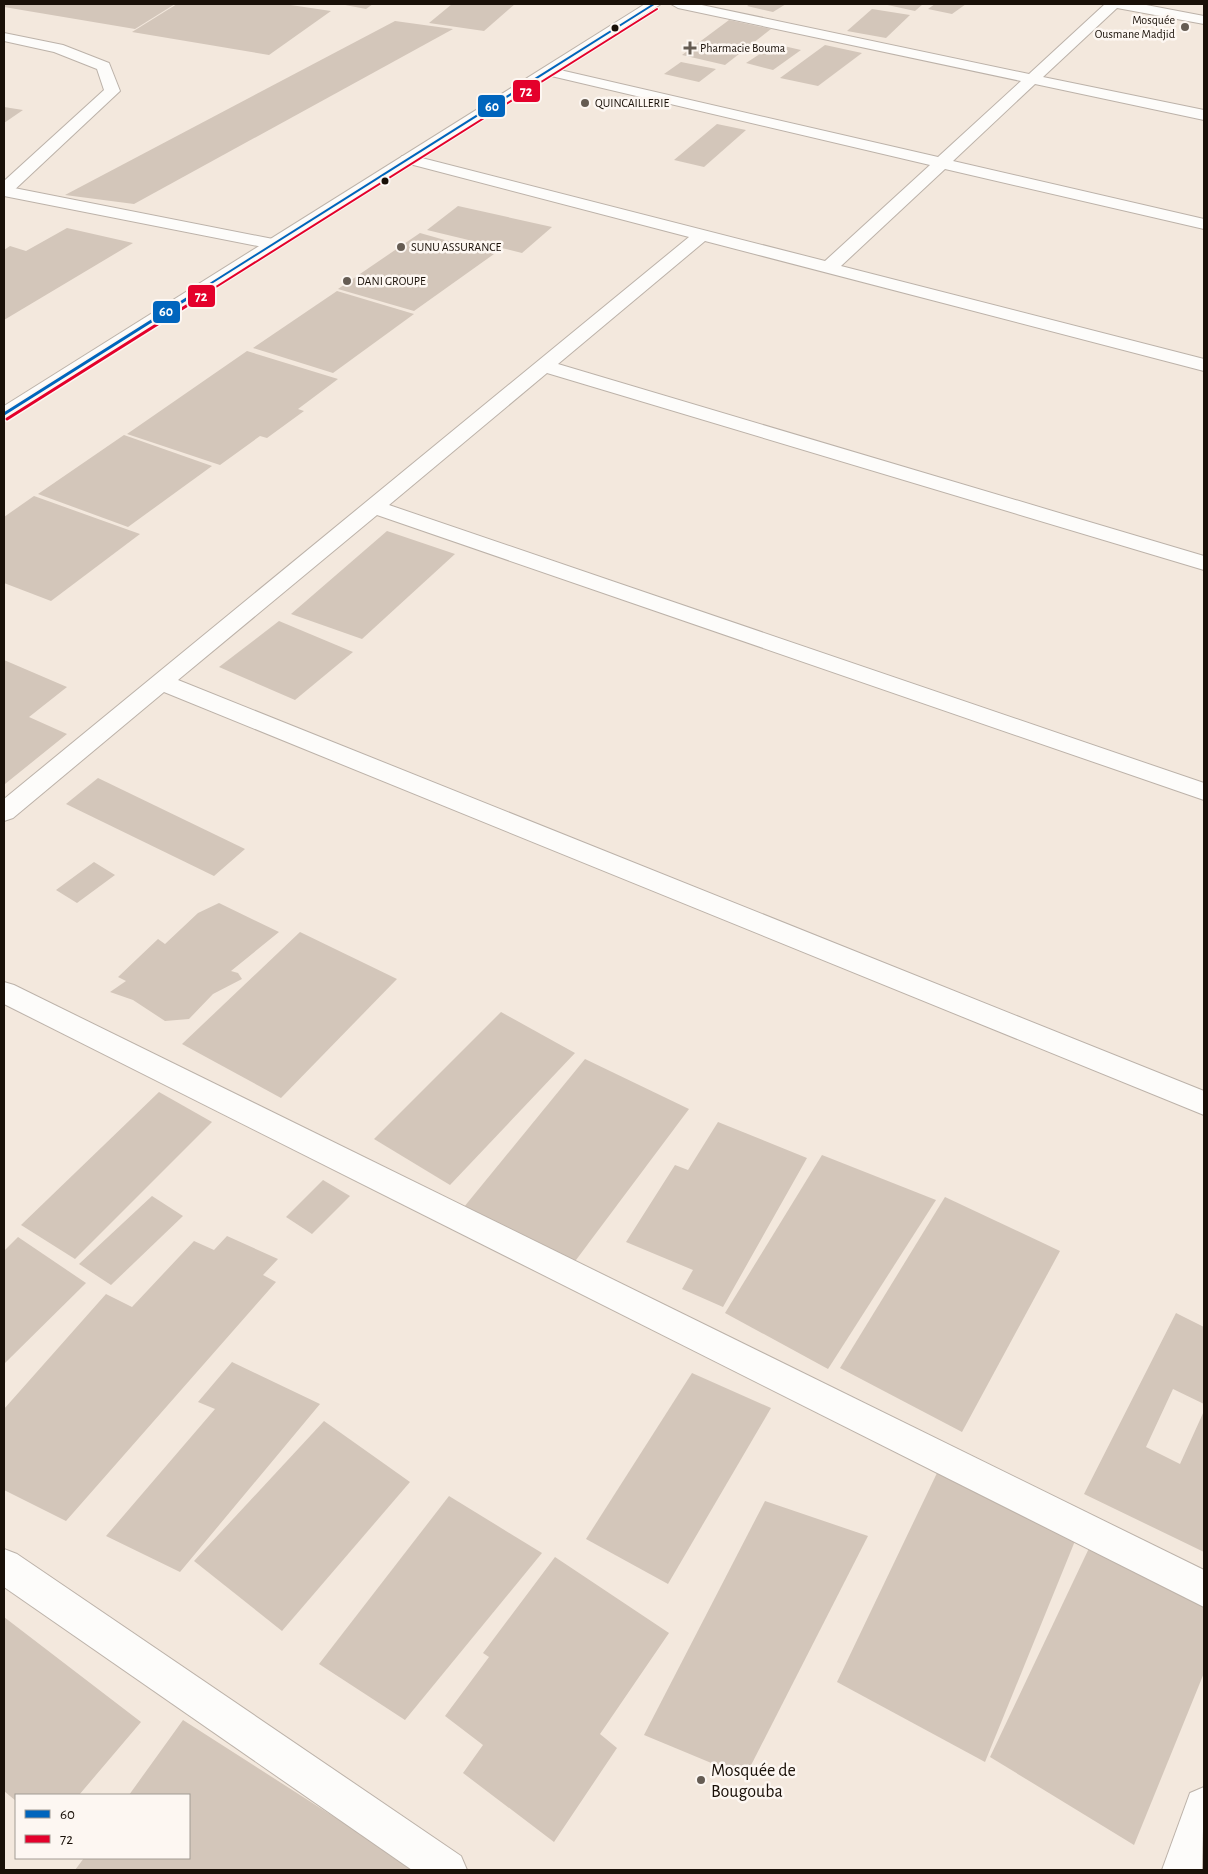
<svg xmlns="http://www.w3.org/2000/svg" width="1208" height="1874" font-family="'Alegreya Sans',sans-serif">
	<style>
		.building { fill: #d3c6ba }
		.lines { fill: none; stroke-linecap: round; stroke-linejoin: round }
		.service-casing { stroke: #bcb2a9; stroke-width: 2 }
		.minor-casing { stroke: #bcb2a9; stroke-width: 2 }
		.secondary-casing { stroke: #bcb2a9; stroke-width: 2 }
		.service { fill: #fdfcfa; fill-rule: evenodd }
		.minor { fill: #fdfcfa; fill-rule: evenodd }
		.secondary { fill: #fdfcfa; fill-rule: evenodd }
		.bus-1-far1-casing { stroke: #fdf7f2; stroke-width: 4 }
		.bus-1-casing { stroke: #fdf7f2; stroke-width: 6 }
		.bus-2-far1-casing { stroke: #fdf7f2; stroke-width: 4 }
		.bus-2-casing { stroke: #fdf7f2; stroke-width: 6 }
		.bus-1-far1 { stroke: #0065bd; stroke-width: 2 }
		.bus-1 { stroke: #0065bd; stroke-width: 3 }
		.bus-2-far1 { stroke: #e4002b; stroke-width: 2 }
		.bus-2 { stroke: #e4002b; stroke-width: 3 }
		.poi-dot { fill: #655c53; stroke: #fdf7f2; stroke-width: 2 }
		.bus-dot { fill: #191008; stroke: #fdf7f2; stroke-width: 2 }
		.labels { text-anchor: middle; stroke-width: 5; stroke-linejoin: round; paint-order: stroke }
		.far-poi-label { font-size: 12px; fill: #191008; stroke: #fdf7f2; text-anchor: start }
		.near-poi-label { font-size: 18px; fill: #191008; stroke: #fdf7f2; text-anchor: start }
		.line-badge { stroke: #fdf7f2; stroke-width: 2 }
		.badge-label { font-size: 14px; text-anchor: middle; font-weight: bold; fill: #fff }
	</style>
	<rect width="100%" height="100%" fill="#f3e8dd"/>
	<g class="building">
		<path d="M4 4H175L135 29 4 7Z"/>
		<path d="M177 4H284L331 11 269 55 132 32Z"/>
		<path d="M340 4H373L366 9Z"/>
		<path d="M452 4H515L484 31 429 23Z"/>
		<path d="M750 4H786L773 12 747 6Z"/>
		<path d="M883 4H923L915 11Z"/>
		<path d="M935 4H966L952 14 928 9Z"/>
		<path d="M872 9 910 15 886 38 847 31Z"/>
		<path d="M729 20 771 29 725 65 682 55Z"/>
		<path d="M395 21 453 29 134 204 65 195Z"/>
		<path d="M775 44 801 50 773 70 746 63Z"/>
		<path d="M825 45 862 53 818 86 780 78Z"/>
		<path d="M681 62 716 69 699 82 664 74Z"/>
		<path d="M4 107 23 110 4 123Z"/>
		<path d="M717 124 746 130 704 167 674 160Z"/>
		<path d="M458 206 552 227 522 253 427 230Z"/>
		<path d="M67 228 133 243 4 320V250L10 246 26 251Z"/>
		<path d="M420 233 494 254 414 311 338 289Z"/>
		<path d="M337 291 414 314 333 373 253 348Z"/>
		<path d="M247 351 338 379 298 409 304 411 267 438 260 436 220 465 127 434Z"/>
		<path d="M124 435 212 466 128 527 38 494Z"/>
		<path d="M34 496 140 534 51 601 4 583V517Z"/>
		<path d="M387 531 455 554 362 639 291 614Z"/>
		<path d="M279 621 353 652 295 700 219 667Z"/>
		<path d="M4 660 67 687 29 717 67 734 5 784Z"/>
		<path d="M98 778 245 849 214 876 66 804Z"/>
		<path d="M94 862 115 875 77 903 56 890Z"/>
		<path d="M219 903 279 932 231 971 238 973 242 979 213 994 189 1019 165 1021 133 1000 110 992 126 981 118 977 158 939 165 944 198 913Z"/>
		<path d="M300 932 397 979 281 1098 182 1044Z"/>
		<path d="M501 1012 575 1053 450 1185 374 1139Z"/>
		<path d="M585 1059 689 1109 573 1264 464 1207Z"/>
		<path d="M159 1092 212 1122 75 1259 21 1225Z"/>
		<path d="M718 1122 807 1158 723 1307 682 1289 693 1270 626 1242 675 1165 688 1170Z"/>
		<path d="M822 1155 936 1200 828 1369 725 1313Z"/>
		<path d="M323 1180 350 1196 312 1234 286 1217Z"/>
		<path d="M152 1196 183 1216 111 1285 79 1264Z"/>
		<path d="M945 1197 1060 1251 962 1432 840 1368Z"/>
		<path d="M227 1236 278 1259 263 1275 276 1282 66 1521 4 1490V1409L106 1294 132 1307 194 1241 214 1250Z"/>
		<path d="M18 1237 86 1283 4 1364V1251Z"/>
		<path d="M1176 1313 1204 1327V1404L1173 1389 1146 1447 1180 1464 1204 1411V1552L1084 1494Z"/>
		<path d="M232 1362 320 1404 180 1572 106 1536 215 1409 198 1402Z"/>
		<path d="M692 1373 771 1408 668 1584 586 1539Z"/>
		<path d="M324 1421 410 1482 282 1631 194 1561Z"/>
		<path d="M937 1473 1075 1541 985 1762 837 1682Z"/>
		<path d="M449 1496 542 1553 405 1720 319 1664Z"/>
		<path d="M765 1501 868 1536 745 1777 644 1735Z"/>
		<path d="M1091 1544 1204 1605V1673L1134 1845 990 1757Z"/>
		<path d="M555 1557 669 1633 600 1734 617 1748 554 1842 463 1773 483 1745 445 1716 489 1657 483 1653Z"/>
		<path d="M4 1617 141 1722 79 1795H16V1801L4 1791Z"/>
		<path d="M183 1720 417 1870H75L84 1858H189V1795H129Z"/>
	</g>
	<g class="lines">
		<g class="service-casing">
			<path id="service" d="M4 33 63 45 109 63 120 91 10 194 4 195V181L104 90 97 69 54 52 4 41Z"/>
		</g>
		<g class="minor-casing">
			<g id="minor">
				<path d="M671 4H697L1029 74 1105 4H1141L1204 16V24L1117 8 1043 77 1204 110V120L1035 84 953 161 1204 219V229L945 169 841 266 1204 359V371L705 241 558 364 1204 556V570L547 373 389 505 1204 783V800L377 515 178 680 1204 1091V1115L164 692 13 818 4 821V799L689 237 402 162 400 159 402 156H414L825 261 930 165 547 75 540 71 547 67 938 157 1021 81 678 8Z"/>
				<path d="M4 186 273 239 279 240 282 244 279 248 273 249 4 196Z"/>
				<path d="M4 982 14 985 1204 1570V1607L4 1004Z"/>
				<path d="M4 1549 17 1554 461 1856 467 1870H412L4 1587Z"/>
				<path d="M1204 1787 1202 1870H1162L1190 1793Z"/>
			</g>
		</g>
		<g class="secondary-casing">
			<path id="secondary" d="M645 4H661L11 418 4 420V406Z"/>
		</g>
		<use href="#service" class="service"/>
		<use href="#minor" class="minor"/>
		<use href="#secondary" class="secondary"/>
		<g class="bus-1-far1-casing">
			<path id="bus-1-far1" d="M186 299 654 4"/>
		</g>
		<g class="bus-1-casing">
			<path id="bus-1" d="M4 414 188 298"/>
		</g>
		<g class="bus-2-far1-casing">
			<path id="bus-2-far1" d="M197 299 657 9"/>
		</g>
		<g class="bus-2-casing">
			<path id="bus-2" d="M7 419 199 298"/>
		</g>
		<use href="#bus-1-far1" class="bus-1-far1"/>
		<use href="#bus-1" class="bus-1"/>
		<use href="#bus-2-far1" class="bus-2-far1"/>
		<use href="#bus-2" class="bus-2"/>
	</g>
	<g class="poi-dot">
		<circle cx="1185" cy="27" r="5"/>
		<path d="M687.5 40.5h5v5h5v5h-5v5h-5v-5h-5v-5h5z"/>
		<circle cx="585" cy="103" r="5"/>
		<circle cx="401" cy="247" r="5"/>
		<circle cx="347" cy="281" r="5"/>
		<circle cx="701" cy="1780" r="5"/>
	</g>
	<g class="bus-dot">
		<circle cx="615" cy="28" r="4.5"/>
		<circle cx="385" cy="181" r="4.5"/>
	</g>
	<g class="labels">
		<g class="far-poi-label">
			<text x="1175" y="24" text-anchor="end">Mosquée<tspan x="1175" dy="14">Ousmane Madjid</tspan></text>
			<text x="700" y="52">Pharmacie Bouma</text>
			<text x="595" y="107">QUINCAILLERIE</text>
			<text x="411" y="251">SUNU ASSURANCE</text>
			<text x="357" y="285">DANI GROUPE</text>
		</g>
		<g class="near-poi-label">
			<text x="711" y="1776">Mosquée de<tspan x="711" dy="21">Bougouba</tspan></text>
		</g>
	</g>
	<g class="line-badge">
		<rect x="512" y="79" width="29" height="24" rx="5" fill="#e4002b"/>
		<rect x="477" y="94" width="29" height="24" rx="5" fill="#0065bd"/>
		<rect x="187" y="284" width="29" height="24" rx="5" fill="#e4002b"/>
		<rect x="152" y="300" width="29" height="24" rx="5" fill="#0065bd"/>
	</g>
	<g class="badge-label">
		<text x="526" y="96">72</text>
		<text x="492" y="111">60</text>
		<text x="201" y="301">72</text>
		<text x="166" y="316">60</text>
	</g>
	<rect width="1208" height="1874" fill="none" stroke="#191008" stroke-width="10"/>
	<rect x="15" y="1794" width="175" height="65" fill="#fdf7f2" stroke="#a29b94"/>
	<rect x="25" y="1810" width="25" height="8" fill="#0065bd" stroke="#a29b94"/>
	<text x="60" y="1819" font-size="15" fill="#191008">60</text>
	<rect x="25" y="1835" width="25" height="8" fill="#e4002b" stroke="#a29b94"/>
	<text x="60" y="1844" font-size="15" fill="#191008">72</text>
</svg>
